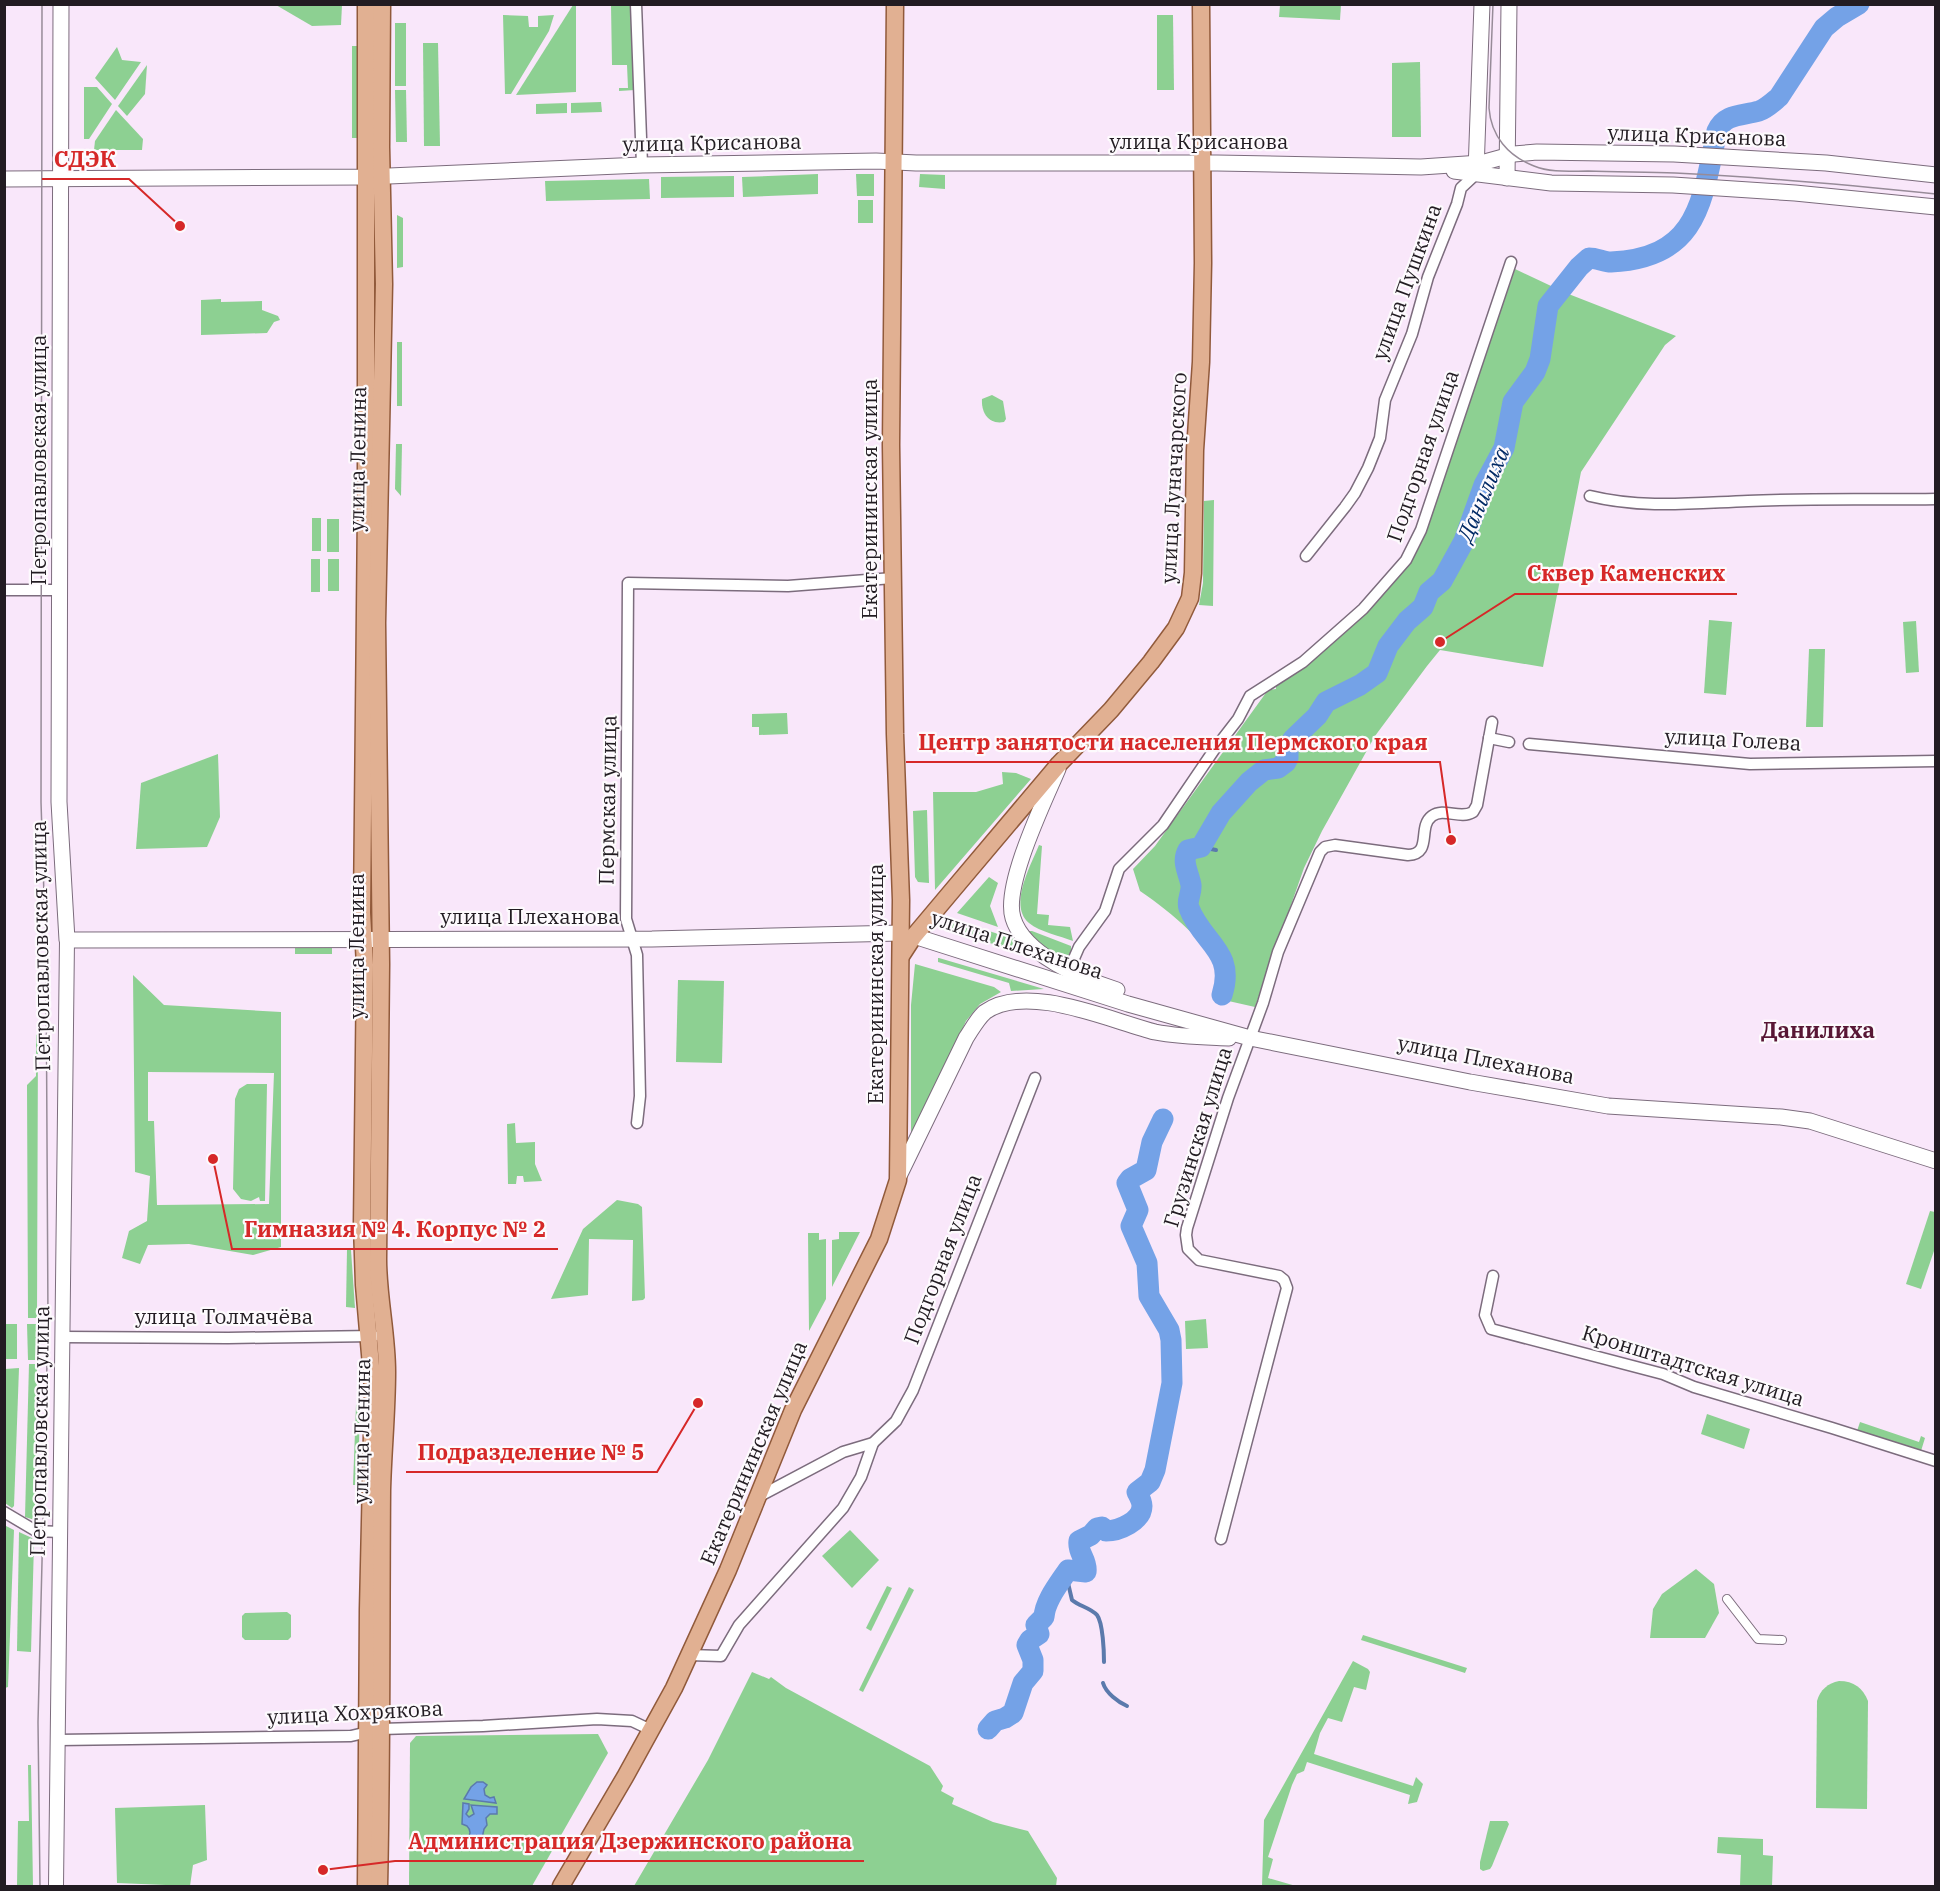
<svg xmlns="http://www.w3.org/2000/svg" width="1940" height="1891" font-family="'IBM Plex Serif',serif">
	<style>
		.green { fill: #8dd092; fill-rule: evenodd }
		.water { fill: #74a2e7; stroke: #5b7aac; stroke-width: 1.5 }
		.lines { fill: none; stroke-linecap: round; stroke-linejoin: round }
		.stream { stroke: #5b7aac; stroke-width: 4 }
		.river { stroke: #74a2e7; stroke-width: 21 }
		.pedestrian-casing { stroke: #7c6c7d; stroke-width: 10 }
		.minor-casing { stroke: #7c6c7d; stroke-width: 13 }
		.tertiary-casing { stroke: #7c6c7d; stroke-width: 16 }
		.secondary-casing { stroke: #7c6c7d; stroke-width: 17 }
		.primary-casing { stroke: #915a3b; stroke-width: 19 }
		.pedestrian { stroke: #fff; stroke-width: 8 }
		.minor { stroke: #fff; stroke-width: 10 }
		.tertiary { stroke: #fff; stroke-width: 14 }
		.secondary { stroke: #fff; stroke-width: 15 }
		.primary { stroke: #e1b092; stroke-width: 16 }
		.tram { stroke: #978b98; stroke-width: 1.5 }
		.labels { text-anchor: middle; stroke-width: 4.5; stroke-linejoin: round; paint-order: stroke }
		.street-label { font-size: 21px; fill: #221c22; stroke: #fdfafd }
		.water-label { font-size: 22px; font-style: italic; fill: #002965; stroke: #fdfafd }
		.neighbourhood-label { font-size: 22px; font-weight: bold; fill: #581735; stroke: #fdfafd }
		.leader { fill: none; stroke: #d62828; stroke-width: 2 }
		.callout-dot { fill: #d62828; stroke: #fdfafd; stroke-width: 2 }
		.callout-label { font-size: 22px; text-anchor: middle; font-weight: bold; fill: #d62828; stroke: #fdfafd; stroke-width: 4.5; stroke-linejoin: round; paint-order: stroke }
	</style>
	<rect width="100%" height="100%" fill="#f9e7fa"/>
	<g class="green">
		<path d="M276 5H342L341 25 312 26Z"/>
		<path d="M573 5H576V92L516 95Z"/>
		<path d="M611 5H634L635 90 619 91V88H628L627 65H612Z"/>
		<path d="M1280 5H1341L1340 20 1279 17Z"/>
		<path d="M503 15 528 16 529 27H538V16L554 15 549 31 511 94H505Z"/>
		<path d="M1157 15H1173L1174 90H1157Z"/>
		<rect x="395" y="23" width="11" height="63"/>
		<path d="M423 43H438L440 146H424Z"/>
		<rect x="352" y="46" width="7" height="92"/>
		<path d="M117 47 122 60 141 62 115 100 95 78Z"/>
		<path d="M1420 62 1421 137H1392V63Z"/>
		<path d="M147 65 145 94 127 116 118 106Z"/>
		<path d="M84 87H97L112 104 89 139H84Z"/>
		<path d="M395 90H406L407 142H396Z"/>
		<path d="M601 102 602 112 571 113V103Z"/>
		<path d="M567 103V113L536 114V104Z"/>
		<path d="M116 110 143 139 142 150H94L95 141Z"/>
		<path d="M818 174V194L743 197 742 177Z"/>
		<path d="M856 174H874V196H857Z"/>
		<path d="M920 174 945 175V189L919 187Z"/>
		<path d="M734 176V197L661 198V177Z"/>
		<path d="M649 179 650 199 546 201 545 181Z"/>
		<rect x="858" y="200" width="15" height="23"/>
		<path d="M397 215 403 218V267L397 268Z"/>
		<path d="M1515 269 1566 293 1676 336 1665 345 1581 472 1543 667 1440 650 1427 666 1375 736 1322 831 1304 868 1255 1007 1224 1000 1228 977C1204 941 1175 915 1140 891L1133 869 1155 846 1268 690 1276 689V685C1330 650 1396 594 1425 535Z"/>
		<path d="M221 299V302L262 301V310L278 316 280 320 274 322 267 333 201 335V300Z"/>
		<rect x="397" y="342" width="5" height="64"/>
		<path d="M992 395 1003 401 1006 419 1004 422C989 425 981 413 982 399Z"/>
		<path d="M396 444H402L401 496 395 489Z"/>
		<path d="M1214 500 1213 606 1199 605 1203 583 1204 501Z"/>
		<rect x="312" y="518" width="9" height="33"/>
		<rect x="327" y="519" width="12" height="33"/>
		<rect x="311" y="559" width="9" height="33"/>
		<rect x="328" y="559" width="11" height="32"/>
		<path d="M1709 620 1732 622 1726 695 1704 693Z"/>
		<path d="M1916 621 1919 672 1906 673 1903 622Z"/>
		<path d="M1809 649H1825L1823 727H1806Z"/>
		<path d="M787 713 788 734 759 735V727H752V714Z"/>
		<path d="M218 754 220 817 207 847 136 849 141 783Z"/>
		<path d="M1002 772 1016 773 1031 779 935 890 933 792H976L1003 784Z"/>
		<path d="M927 810 929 883 918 882 915 877 913 811Z"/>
		<path d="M1039 845 1042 846 1037 914 1049 915 1048 925 1070 927 1073 941C1060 936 1040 932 1029 923 1008 906 1031 865 1039 845Z"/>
		<path d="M989 877 998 883 990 906 998 927 957 913Z"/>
		<path d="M957 921 1008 937 1015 936 1027 954 945 930 949 923Z"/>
		<path d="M1025 931H1032L1071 946V952L1066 958 1056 956Z"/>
		<rect x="295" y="947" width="37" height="7"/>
		<path d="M938 958H939L1044 989 1011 991 1009 983 938 962Z"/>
		<path d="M915 964 994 987 1001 992 980 1004 966 1021 911 1143V1005Z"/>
		<path d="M133 975 164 1005 281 1012V1247L253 1255 189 1244 148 1245 140 1264 122 1258 129 1231 147 1221 150 1176 135 1172ZM148 1072 274 1073 269 1204 157 1205 154 1121H148Z"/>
		<path d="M678 980 724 981 722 1063 676 1062Z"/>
		<path d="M38 1034 37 1318H28L27 1085 36 1076V1035Z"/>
		<path d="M247 1084H267L265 1201H260L259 1197 251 1201 241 1199 233 1189 235 1099 239 1089Z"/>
		<path d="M515 1123 516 1143 535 1142V1164L542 1181 524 1182 523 1176H517L516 1184H508L507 1124Z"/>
		<path d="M617 1200 638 1204 642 1207 645 1298 643 1300 632 1301 633 1240 589 1239 588 1295 551 1299 583 1229Z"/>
		<path d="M1930 1211 1935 1212V1248L1921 1289 1906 1284Z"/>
		<path d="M839 1232H860L832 1287V1240L839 1239Z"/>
		<path d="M808 1233H819V1240L826 1239V1299L809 1331Z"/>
		<path d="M347 1250H351L355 1308 346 1307Z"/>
		<path d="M1206 1319 1208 1348 1186 1349 1185 1321Z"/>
		<rect x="5" y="1324" width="12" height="35"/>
		<path d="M27 1324H38L37 1360H28Z"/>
		<path d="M29 1364H37L35 1520 25 1517Z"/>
		<path d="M19 1368 14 1506 12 1508 5 1503V1369Z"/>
		<path d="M360 1404 358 1485H353L356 1405Z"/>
		<path d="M1707 1414 1750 1429 1744 1449 1701 1434Z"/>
		<path d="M1860 1422 1919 1442 1921 1436 1925 1438 1921 1451 1857 1431Z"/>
		<path d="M4 1525 14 1530 8 1687 5 1688Z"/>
		<path d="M850 1530 879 1560 852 1588 822 1556Z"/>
		<path d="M19 1532 32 1538 34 1543 31 1652 17 1651Z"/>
		<path d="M1696 1569 1714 1584 1719 1613 1705 1638H1650L1653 1609 1662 1594Z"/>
		<path d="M887 1586 892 1588 871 1631 866 1628Z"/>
		<path d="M909 1587 914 1590 863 1692 859 1690Z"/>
		<path d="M287 1612 291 1615V1637L288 1640H245L242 1637V1616L245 1613Z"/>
		<path d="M1363 1635 1467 1668 1465 1673 1361 1640Z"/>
		<path d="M1353 1661 1368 1669 1370 1672 1366 1690 1354 1687 1342 1722 1328 1718 1320 1733 1314 1754 1413 1786 1416 1777 1423 1784 1417 1802 1408 1804 1410 1795 1307 1762 1304 1771 1297 1774 1292 1785 1268 1857 1273 1859 1268 1878 1296 1886H1262L1264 1820Z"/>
		<path d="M752 1672 769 1679 771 1677 786 1688 930 1766 943 1786 941 1791 954 1798 952 1804 993 1822 1028 1831 1057 1878 1056 1886H634L708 1760Z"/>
		<path d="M1839 1681C1854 1681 1863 1688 1868 1701L1867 1809 1816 1808 1817 1701C1820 1690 1828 1683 1839 1681Z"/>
		<path d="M598 1734 608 1753 532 1886H409L410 1743 416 1736Z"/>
		<path d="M28 1765H31L33 1886H17L18 1821H29Z"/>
		<path d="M205 1805 207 1860 193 1865 190 1886 117 1883 115 1808Z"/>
		<path d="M1490 1821H1507L1509 1824 1492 1866 1490 1869 1483 1871 1480 1869V1862Z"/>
		<path d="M1718 1837 1763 1839V1855L1773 1856 1772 1886H1740L1741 1855 1717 1853Z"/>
	</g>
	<g class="water">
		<path d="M477 1782H483L487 1785 484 1789 485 1795 490 1798 494 1797 496 1803 464 1799 471 1787Z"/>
		<path d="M463 1803 469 1804V1809L466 1814 469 1817 474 1814 471 1805 497 1807V1814H490L486 1818 487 1825 484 1829 481 1843 476 1846 468 1842 467 1838C471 1835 471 1830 467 1826L462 1824Z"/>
	</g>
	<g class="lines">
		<g class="stream">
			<path d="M1201 847 1216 850"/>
			<path d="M1064 1577 1068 1583 1072 1600C1079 1606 1091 1608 1097 1615 1103 1623 1104 1652 1104 1662"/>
			<path d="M1103 1683C1106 1693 1118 1702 1127 1706"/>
		</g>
		<g class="river">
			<path d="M1222 995C1236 951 1202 943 1189 908 1186 900 1192 894 1191 885 1189 873 1181 862 1188 850L1201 847 1221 813 1249 782 1264 770 1278 768 1286 762 1288 758V747L1293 739 1317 716 1326 702 1360 685 1377 673 1388 646 1407 621 1423 607 1429 592 1442 581 1464 541 1484 485 1504 448 1513 402 1535 372 1540 359 1548 306 1579 267 1589 258C1597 258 1604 262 1611 262 1699 258 1702 201 1717 131 1725 113 1743 116 1759 111 1767 108 1773 102 1779 97L1824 28 1837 17 1859 4"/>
			<path d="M988 1729 995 1721 1005 1718 1013 1713 1023 1683 1033 1671V1660L1027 1645 1030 1640 1039 1634 1036 1625 1044 1617C1045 1601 1058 1585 1068 1570L1086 1572C1088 1560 1077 1553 1079 1541L1091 1535 1097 1528 1102 1527 1106 1531C1119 1531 1142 1521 1142 1506 1142 1501 1139 1496 1137 1492L1150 1482 1155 1470 1172 1383 1171 1340 1169 1330 1149 1296 1147 1263 1131 1226 1138 1210 1127 1183 1130 1179 1146 1170 1152 1142 1163 1119"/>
		</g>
		<g class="pedestrian-casing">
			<path id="pedestrian" d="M1727 1599 1758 1639 1782 1640"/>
		</g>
		<g class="minor-casing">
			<g id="minor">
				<path d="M636 4 642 165"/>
				<path d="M1590 496C1643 509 1694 503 1748 501 1811 498 1873 500 1936 499"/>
				<path d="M1306 556 1345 507 1355 493 1368 468 1380 438 1385 400 1412 334 1428 277 1457 204 1461 188 1476 174"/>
				<path d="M4 590H60"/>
				<path d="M1489 738 1509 742"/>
				<path d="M1529 744 1750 764 1936 761"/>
				<path d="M1069 970 1079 947 1105 911 1119 869 1163 825 1214 750 1238 719 1250 696 1303 662 1363 609 1406 560 1421 530 1511 262"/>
				<path d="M637 1123 640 1096 637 955 626 919 628 583 788 586 893 578"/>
				<path d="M1493 1276 1485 1315 1491 1329 1663 1374 1694 1387 1832 1428 1936 1461"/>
				<path d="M62 1337 228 1338 374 1336"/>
				<path d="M758 1497 843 1452 873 1443 896 1421 913 1390 1035 1078"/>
				<path d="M4 1512 36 1531 60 1532"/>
				<path d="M1221 1539 1287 1288 1284 1280 1279 1276 1199 1260 1188 1249 1186 1235 1187 1228 1228 1098 1263 1003 1278 952 1320 852 1325 847 1335 845 1408 855C1433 854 1417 827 1432 816 1444 807 1460 820 1473 812L1477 805 1492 722"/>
				<path d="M689 1655 721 1656 739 1625 843 1508 861 1477 873 1443"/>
				<path d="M58 1740 351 1736 381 1729 483 1726 597 1719 632 1721 651 1730"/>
			</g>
		</g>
		<g class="tertiary-casing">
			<path id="tertiary" d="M56 1886 67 940"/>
		</g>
		<g class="secondary-casing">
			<g id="secondary">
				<path d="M61 4 59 802 67 940 652 939 901 933"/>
				<path d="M1454 171 1551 183 1673 185 1795 193 1936 207"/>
				<path d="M1476 171 1482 4"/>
				<path d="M1507 178 1509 4"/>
				<path d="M4 179 366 177 642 165 876 161 916 163H1217L1421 167 1481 163 1514 154 1537 152 1674 154 1826 163 1936 175"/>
				<path d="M1058 769C1044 802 1003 886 1013 918 1024 955 1083 979 1117 990"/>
				<path d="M914 936 1128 1004 1250 1038 1470 1082 1608 1106 1781 1117 1810 1121 1936 1161"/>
				<path d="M898 1178 966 1038C972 1029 977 1019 985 1012 1027 982 1111 1021 1155 1032 1180 1037 1204 1037 1229 1038"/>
			</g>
		</g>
		<g class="primary-casing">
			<g id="primary">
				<path d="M366 4V508L362 913 365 965 362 1226 364 1285 373 1389 368 1610 366 1886"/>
				<path d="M901 956 914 936 951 892 1059 764 1111 710 1151 662 1176 628 1190 598 1193 573 1195 450 1201 362 1203 263 1201 4"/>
				<path d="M379 1886C382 1754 381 1622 382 1490 383 1451 387 1411 387 1372 387 1334 378 1297 378 1259L381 964 377 623 384 284 381 147 382 4"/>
				<path d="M561 1886 625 1777 674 1688 728 1570 793 1410 879 1239 898 1180 901 900 895 734 891 445 895 4"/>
			</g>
		</g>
		<use href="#pedestrian" class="pedestrian"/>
		<use href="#minor" class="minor"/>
		<use href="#tertiary" class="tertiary"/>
		<use href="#secondary" class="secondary"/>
		<use href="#primary" class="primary"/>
		<g class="tram">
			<path d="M1493 4 1489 108C1491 136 1508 156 1534 166 1551 173 1570 171 1588 171 1617 172 1646 172 1675 173 1762 177 1849 185 1936 194"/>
			<path d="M40 1886 38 1722 48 1322 46 958 41 802 42 4"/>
		</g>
	</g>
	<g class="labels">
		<g class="street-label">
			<text transform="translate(1697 136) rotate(2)" y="7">улица Крисанова</text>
			<text x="1199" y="149">улица Крисанова</text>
			<text transform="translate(712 143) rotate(-1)" y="7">улица Крисанова</text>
			<text transform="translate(1407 282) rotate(-70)" y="7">улица Пушкина</text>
			<text transform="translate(1423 456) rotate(-71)" y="7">Подгорная улица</text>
			<text transform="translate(358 459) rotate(-89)" y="7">улица Ленина</text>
			<text transform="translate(39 460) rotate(-90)" y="7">Петропавловская улица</text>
			<text transform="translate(1174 478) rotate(-87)" y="7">улица Луначарского</text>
			<text transform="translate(870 499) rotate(-90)" y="7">Екатерининская улица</text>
			<text transform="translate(1733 740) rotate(3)" y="7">улица Голева</text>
			<text transform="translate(608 800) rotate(-89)" y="7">Пермская улица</text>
			<text x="530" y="924">улица Плеханова</text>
			<text transform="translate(1017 945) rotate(18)" y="7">улица Плеханова</text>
			<text transform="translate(41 946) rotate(-91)" y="7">Петропавловская улица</text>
			<text transform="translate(357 946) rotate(-90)" y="7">улица Ленина</text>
			<text transform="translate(876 984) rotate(-90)" y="7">Екатерининская улица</text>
			<text transform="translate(1486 1060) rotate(11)" y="7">улица Плеханова</text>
			<text transform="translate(1198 1137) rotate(-73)" y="7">Грузинская улица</text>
			<text transform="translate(943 1259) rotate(-69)" y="7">Подгорная улица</text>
			<text x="224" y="1324">улица Толмачёва</text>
			<text transform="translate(1693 1366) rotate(17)" y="7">Кронштадтская улица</text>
			<text transform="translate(40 1431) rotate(-89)" y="7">Петропавловская улица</text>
			<text transform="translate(362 1431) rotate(-89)" y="7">улица Ленина</text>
			<text transform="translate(754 1453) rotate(-67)" y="7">Екатерининская улица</text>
			<text transform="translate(355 1713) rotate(-3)" y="7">улица Хохрякова</text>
		</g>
		<g class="water-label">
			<text transform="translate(1483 494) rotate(-67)" y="8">Данилиха</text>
		</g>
		<g class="neighbourhood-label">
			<text x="1818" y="1038">Данилиха</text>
		</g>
	</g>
	<path class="leader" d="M180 226L129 179H42M1440 642L1515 594H1737M1451 840L1440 762H906M213 1159L232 1249H558M698 1403L657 1472H406M323 1870L395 1861H864"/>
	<g class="callout-dot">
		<circle cx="180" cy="226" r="6"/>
		<circle cx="1440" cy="642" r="6"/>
		<circle cx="1451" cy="840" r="6"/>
		<circle cx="213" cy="1159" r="6"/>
		<circle cx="698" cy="1403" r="6"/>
		<circle cx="323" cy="1870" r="6"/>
	</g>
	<g class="callout-label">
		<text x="85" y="167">СДЭК</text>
		<text x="1626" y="581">Сквер Каменских</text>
		<text x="1173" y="750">Центр занятости населения Пермского края</text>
		<text x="395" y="1237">Гимназия № 4. Корпус № 2</text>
		<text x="531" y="1460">Подразделение № 5</text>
		<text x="630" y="1849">Администрация Дзержинского района</text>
	</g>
	<rect width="1940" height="1891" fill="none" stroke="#221c22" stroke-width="12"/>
</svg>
